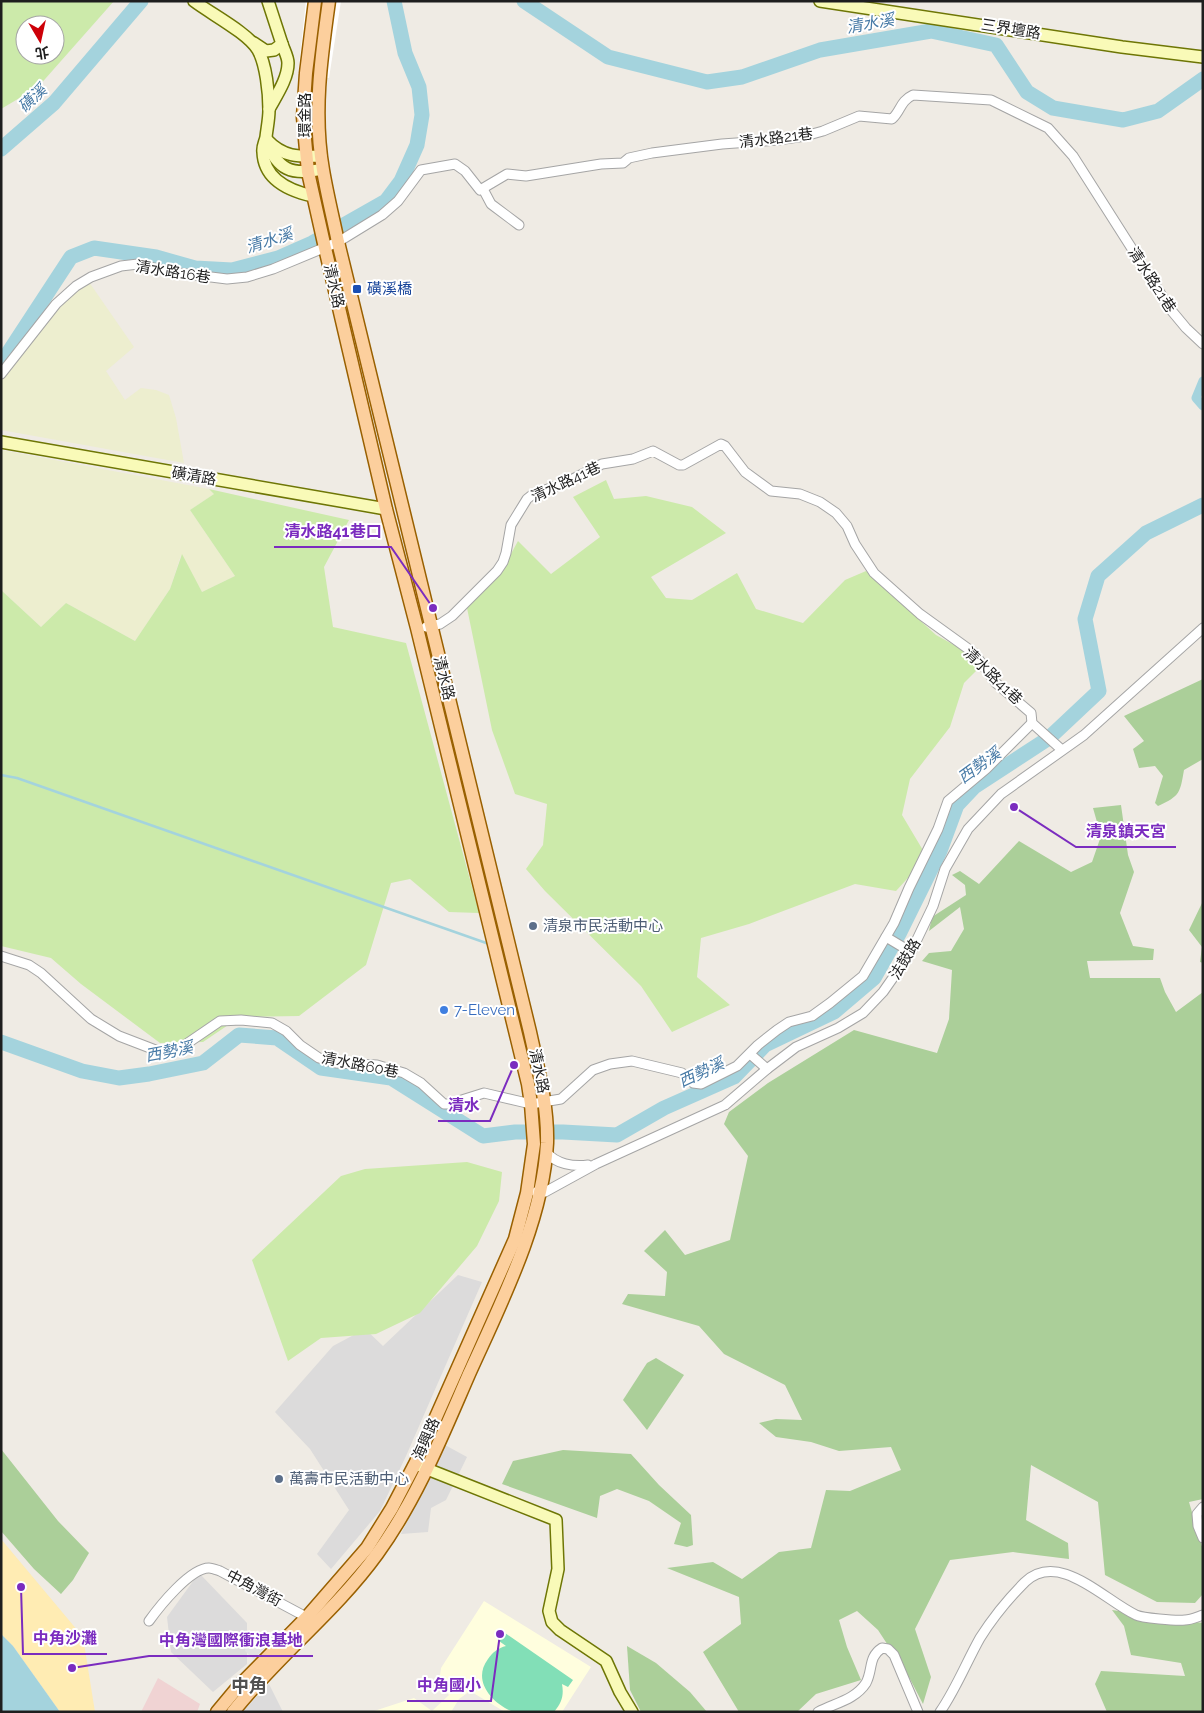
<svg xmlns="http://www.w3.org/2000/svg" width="1204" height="1713" font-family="Raleway,'Noto Sans TC',sans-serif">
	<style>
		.residential { fill: #dcdbdb }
		.commercial { fill: #f0d3d3 }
		.education { fill: #fffede }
		.farmland { fill: #edeecf }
		.grass { fill: #cceaaa; fill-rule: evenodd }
		.forest { fill: #abcf99 }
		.sand { fill: #ffecb3 }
		.pitch { fill: #82dfb7 }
		.parking { fill: #e2e2e2 }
		.water { fill: #a4d3dd }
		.pier { fill: #fff }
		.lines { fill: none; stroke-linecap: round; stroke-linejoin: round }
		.stream { stroke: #a4d3dd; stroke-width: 2.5 }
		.canal { stroke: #a4d3dd; stroke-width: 9 }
		.river { stroke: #a4d3dd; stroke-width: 15 }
		.street-casing { stroke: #a5a5a5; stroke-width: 11 }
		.secondary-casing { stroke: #6e7605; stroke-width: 14 }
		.primary-casing { stroke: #996000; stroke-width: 15 }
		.street { stroke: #fff; stroke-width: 9 }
		.secondary { stroke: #f9fab8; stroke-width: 11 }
		.primary { stroke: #fccf9d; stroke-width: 12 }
		.transit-dot { fill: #1a4fb4; stroke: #fff; stroke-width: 2 }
		.service-dot { fill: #5c6f8a; stroke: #fff; stroke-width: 2 }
		.shop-dot { fill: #3f7fe0; stroke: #fff; stroke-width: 2 }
		.labels { text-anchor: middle; stroke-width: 4; stroke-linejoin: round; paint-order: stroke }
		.street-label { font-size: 15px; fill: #1e1e1e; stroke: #fff }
		.transit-label { font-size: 15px; fill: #164399; stroke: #fff; text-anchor: start }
		.service-label { font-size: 15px; fill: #4e5e75; stroke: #fff; text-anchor: start }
		.shop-label { font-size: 15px; fill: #366cbe; stroke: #fff; text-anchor: start }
		.water-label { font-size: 16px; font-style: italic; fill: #477aa6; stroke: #fff }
		.quarter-label { font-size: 18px; font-weight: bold; fill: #515151; stroke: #fff }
		.leader { fill: none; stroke: #7b2cbf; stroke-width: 2 }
		.callout-dot { fill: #7b2cbf; stroke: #fff; stroke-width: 2 }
		.callout-label { font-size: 16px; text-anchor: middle; font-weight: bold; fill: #7b2cbf; stroke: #fff; stroke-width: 4; stroke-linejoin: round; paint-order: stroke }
	</style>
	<rect width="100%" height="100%" fill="#efebe4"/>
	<g class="residential">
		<path d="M458 1275 482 1282 406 1456 380 1511 331 1569 317 1554 349 1510 310 1449 275 1412 333 1346 365 1329 383 1346Z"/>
		<path d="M445 1445 467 1457 446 1500 431 1508 428 1532 401 1534Z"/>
		<path d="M199 1573 247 1623V1664L213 1692 171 1652 167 1617Z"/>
		<path d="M269 1684 283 1712H242Z"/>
	</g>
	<path class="commercial" d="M158 1678 200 1704 197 1712H141Z"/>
	<path class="education" d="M484 1601 591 1667 562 1712H505L470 1691 459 1699 451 1712H371L414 1698 432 1711 449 1695 439 1683 441 1668Z"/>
	<g class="farmland">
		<path d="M89 282 134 347 106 371 125 400 141 388 156 390 169 395 176 418 184 463 1 430V374L72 291Z"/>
		<path d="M1 450 209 489 214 494 190 510 235 576 202 592 181 555 170 589 135 641 66 603 41 627 1 590Z"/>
	</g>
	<g class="grass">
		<path d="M1 1H114L38 87 1 109ZM25 25H55V55H25Z"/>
		<path d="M606 480 614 499 646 496 692 507 726 533 651 577 666 598 692 600 737 573 756 609 803 623 845 580 866 571 936 635 985 662 964 683 950 727 910 779 902 815 927 857 896 891 855 884 749 924 701 938 697 977 730 1005 672 1032 641 986 545 891 526 869 543 845 547 804 515 794 492 730 467 608 500 574 518 541 551 574 600 537 573 497Z"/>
		<path d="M209 489 349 520 324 567 333 627 406 643 479 913 449 912 410 879 391 883 366 965 299 1016 240 1017 203 1042 160 1043 81 984 51 958 1 946V590L41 627 66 603 135 641 170 589 182 554 202 592 235 576 190 510 214 494Z"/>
		<path d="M467 1162 502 1172 499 1201 477 1246 420 1313 376 1334 321 1338 288 1361 252 1260 341 1176 365 1169Z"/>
	</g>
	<g class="forest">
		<path d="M1203 679V759L1184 770C1180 793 1180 796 1158 806L1155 803 1163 776 1155 766 1139 768 1133 749 1144 741 1124 716Z"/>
		<path d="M1121 805 1128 855 1134 872 1120 913 1133 946 1154 949 1153 960 1087 961 1090 978H1160L1165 992 1176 1012 1203 992V1499L1189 1502 1203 1550V1594L1195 1603 1157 1602 1105 1575 1098 1502 1031 1465 1026 1520 1068 1543 1069 1559 1013 1552 950 1560 915 1629 931 1677 923 1704 910 1679 878 1630 857 1611 839 1620 847 1647 861 1680 816 1694 797 1712H739L703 1652 741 1624 739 1597 667 1568 713 1562 742 1579 779 1552 811 1548 826 1490 850 1491 901 1470 891 1447 839 1451 811 1442 776 1437 759 1423 776 1419 802 1420 785 1385 724 1354 699 1326 622 1304 628 1294 665 1296 667 1272 644 1251 665 1230 685 1255 730 1240 748 1156 724 1124 729 1112 768 1083 854 1030 937 1053 949 1019 952 970 922 961 929 953 951 951 964 929 960 907 929 931 932 917 966 895 965 885 952 875 960 871 979 884 1019 841 1071 872 1092 862 1101 836 1093 808Z"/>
		<path d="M1203 901V963L1200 962 1202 947 1189 930Z"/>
		<path d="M656 1358 684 1375 647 1430 623 1400 647 1363Z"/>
		<path d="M1 1449 58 1521 89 1553 73 1580 61 1594 34 1569 1 1531Z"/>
		<path d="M563 1450 631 1454 659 1485 691 1515 693 1545 687 1547 674 1544 681 1523 649 1501 617 1489 600 1496 597 1518 502 1484 513 1461Z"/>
		<path d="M1112 1610 1203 1623V1712H1107L1095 1684 1101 1671 1185 1676 1181 1663 1131 1655 1124 1626Z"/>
		<path d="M627 1646 656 1663 690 1692 707 1712H641L630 1690Z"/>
	</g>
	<path class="sand" d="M1 1539 83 1637 95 1712H60L13 1646 1 1634Z"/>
	<path class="pitch" d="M505 1633 573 1680 568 1687 562 1684C564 1695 562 1703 554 1712 543 1712 519 1713 511 1711 491 1702 472 1680 488 1659 493 1652 498 1648 506 1646L499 1641Z"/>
	<path class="parking" d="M250 1632 276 1636 254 1659 245 1651Z"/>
	<path class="water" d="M1 1634 13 1646 60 1712H1Z"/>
	<path class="pier" d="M306 1H341L329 78 298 74Z"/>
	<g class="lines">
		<path class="stream" d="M1 775 17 778 489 944"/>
		<path class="canal" d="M1203 381 1196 398 1203 406"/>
		<g class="river">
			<path d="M524 1 608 57 707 82 742 77 820 50 931 31 996 45 1027 92 1053 108 1123 120 1158 111 1203 79"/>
			<path d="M1 149 54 103 141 1"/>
			<path d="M1 364 71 257 94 248 156 257 195 268 232 270 278 258 312 243 386 201 401 181 417 145 422 115 419 87 405 53 394 1"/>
			<path d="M1 1042 82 1071 119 1078 149 1074 203 1063 239 1035 277 1038 321 1068 391 1078 483 1136 515 1132H563L617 1135 664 1108 734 1077 765 1045 834 1012 874 978 900 932 940 851 957 805 974 787 1049 738 1099 691 1085 619 1098 576 1146 533 1203 505"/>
		</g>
		<g class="street-casing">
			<g id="street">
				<path d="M483 189 491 204 519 225"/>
				<path d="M1 374 56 304 76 286 91 277 121 266 138 264 171 272 227 279 247 277 273 269 338 242 382 215 398 201 421 170 455 164 465 171 480 190 507 174 526 176 601 164 623 163 629 158 652 153 722 144 778 140 805 136 823 131 859 116 892 119C901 111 900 101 913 95L991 100 1048 128 1073 156 1171 310 1186 328 1203 344"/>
				<path d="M426 627 440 624 452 616 497 571 503 562 506 553 511 525 527 499 532 495 567 482 602 464 633 459 653 451 679 465H683L721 444 725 446 745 472 771 491 800 494 820 502 836 513 847 526 855 544 874 573 920 614 974 653 996 683 1031 713 1032 723 1062 750"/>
				<path d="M886 937 911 952"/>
				<path d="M1 956 29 965 41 973 91 1019 119 1036 158 1051 179 1049 220 1021 241 1020 272 1023 286 1031 300 1045 319 1058 336 1063 377 1065 404 1073 421 1083 444 1104H449L484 1093 531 1104 561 1099 593 1070 610 1064 632 1061 682 1073 693 1083 701 1084 737 1066 758 1045 777 1030 789 1022 812 1016 830 1003 863 976 894 923 909 888 938 829 948 801 986 769 1032 723"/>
				<path d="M750 1054 767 1069"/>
				<path d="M546 1152C556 1164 573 1167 588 1165"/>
				<path d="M536 1192H545L596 1164 725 1105 767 1069 796 1047 838 1028 863 1013 883 992 911 952 933 906 945 869 968 829 1001 794 1084 735 1203 628"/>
				<path d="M1203 1507 1197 1514 1198 1526 1203 1538"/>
				<path d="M149 1621C159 1607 190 1568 209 1568 212 1568 217 1570 220 1571L310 1619"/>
				<path d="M818 1712C835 1703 855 1700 866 1683 873 1670 868 1657 882 1648L888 1649 894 1655 918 1712"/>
				<path d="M940 1712C956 1689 966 1663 980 1638 992 1619 1009 1598 1025 1582 1059 1550 1104 1600 1136 1615 1142 1618 1176 1621 1185 1620 1190 1620 1197 1617 1203 1615"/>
			</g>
		</g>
		<g class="secondary-casing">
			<g id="secondary">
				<path d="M194 1C211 14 248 33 258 50 266 64 269 93 269 110 269 119 267 128 266 137 265 142 262 147 263 152 264 180 290 191 313 196"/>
				<path d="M820 1 1122 47 1203 57"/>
				<path d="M254 43 266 51 274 50 282 44 268 1"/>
				<path d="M269 109C276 96 288 79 288 63 288 57 284 50 282 44"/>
				<path d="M266 140C277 170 292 176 322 169"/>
				<path d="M267 140C283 157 298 157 321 156"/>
				<path d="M1 442 386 509"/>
				<path d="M419 1465 427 1469 556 1520 558 1569 549 1611 552 1622 560 1630 606 1661 620 1692 632 1712"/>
			</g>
		</g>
		<g class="primary-casing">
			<g id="primary">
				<path d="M217 1712 237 1688 307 1617 367 1548 392 1508 416 1462 515 1239 527 1193 534 1144 531 1104 528 1084 417 628 386 509 325 248 308 172 303 117 306 73 315 1"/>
				<path d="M233 1712C277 1656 335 1612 377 1554 417 1499 442 1436 469 1374 501 1303 543 1221 547 1143 548 1105 538 1069 530 1032L338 242C333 218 327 194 323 170 313 113 321 58 329 1"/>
			</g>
		</g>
		<use href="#street" class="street"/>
		<use href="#secondary" class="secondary"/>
		<use href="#primary" class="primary"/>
	</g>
	<rect class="transit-dot" x="352" y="284" width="10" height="10" rx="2.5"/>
	<g class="service-dot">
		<circle cx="533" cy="926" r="5"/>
		<circle cx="279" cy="1479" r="5"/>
	</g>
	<circle class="shop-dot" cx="444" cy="1010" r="5"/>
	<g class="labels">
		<g class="street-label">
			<text transform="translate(1011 29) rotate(9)" y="5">三界壇路</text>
			<text transform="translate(305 115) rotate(-90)" y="5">環金路</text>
			<text transform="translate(776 138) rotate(-7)" y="5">清水路21巷</text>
			<text transform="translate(173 272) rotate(9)" y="5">清水路16巷</text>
			<text transform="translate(1152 280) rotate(57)" y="5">清水路21巷</text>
			<text transform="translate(334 286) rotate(77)" y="5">清水路</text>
			<text transform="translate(194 476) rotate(10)" y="5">磺清路</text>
			<text transform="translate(566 482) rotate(-25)" y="5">清水路41巷</text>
			<text transform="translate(993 676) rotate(44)" y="5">清水路41巷</text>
			<text transform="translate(444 678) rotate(76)" y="5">清水路</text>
			<text transform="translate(905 959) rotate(-59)" y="5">法鼓路</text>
			<text transform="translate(360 1065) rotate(11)" y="5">清水路60巷</text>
			<text transform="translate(539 1071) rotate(78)" y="5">清水路</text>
			<text transform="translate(426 1439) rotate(-66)" y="5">海興路</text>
			<text transform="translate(254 1588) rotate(28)" y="5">中角灣街</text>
		</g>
		<g class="transit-label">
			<text x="367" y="294">磺溪橋</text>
		</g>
		<g class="service-label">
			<text x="543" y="931">清泉市民活動中心</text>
			<text x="289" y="1484">萬壽市民活動中心</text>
		</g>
		<g class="shop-label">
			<text x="454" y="1015">7-Eleven</text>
		</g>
		<g class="water-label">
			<text transform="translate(870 23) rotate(-10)" y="6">清水溪</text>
			<text transform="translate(32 98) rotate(-43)" y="6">磺溪</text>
			<text transform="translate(269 240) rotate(-18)" y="6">清水溪</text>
			<text transform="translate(979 765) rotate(-36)" y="6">西勢溪</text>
			<text transform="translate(169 1051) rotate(-11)" y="6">西勢溪</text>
			<text transform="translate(701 1072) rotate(-25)" y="6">西勢溪</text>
		</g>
		<g class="quarter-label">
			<text x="249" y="1692">中角</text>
		</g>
	</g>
	<path class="leader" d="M433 608L391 547H274M1014 807L1076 847H1176M514 1065L490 1121H438M21 1587L23 1654H107M72 1668L149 1656H313M500 1634L491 1701H407"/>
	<g class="callout-dot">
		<circle cx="433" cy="608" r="5"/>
		<circle cx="1014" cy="807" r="5"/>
		<circle cx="514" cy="1065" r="5"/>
		<circle cx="21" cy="1587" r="5"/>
		<circle cx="72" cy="1668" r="5"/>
		<circle cx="500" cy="1634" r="5"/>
	</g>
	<g class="callout-label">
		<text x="333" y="537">清水路41巷口</text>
		<text x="1126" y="837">清泉鎮天宮</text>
		<text x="464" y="1111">清水</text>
		<text x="65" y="1644">中角沙灘</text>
		<text x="231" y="1646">中角灣國際衝浪基地</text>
		<text x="449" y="1691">中角國小</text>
	</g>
	<rect width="1204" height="1713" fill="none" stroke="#1e1e1e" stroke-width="5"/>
	<g transform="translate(40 40) rotate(171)"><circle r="24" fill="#ffffff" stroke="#a5a5a5"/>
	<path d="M0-4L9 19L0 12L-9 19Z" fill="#cd0008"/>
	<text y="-8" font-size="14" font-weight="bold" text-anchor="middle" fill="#1e1e1e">北</text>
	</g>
</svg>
